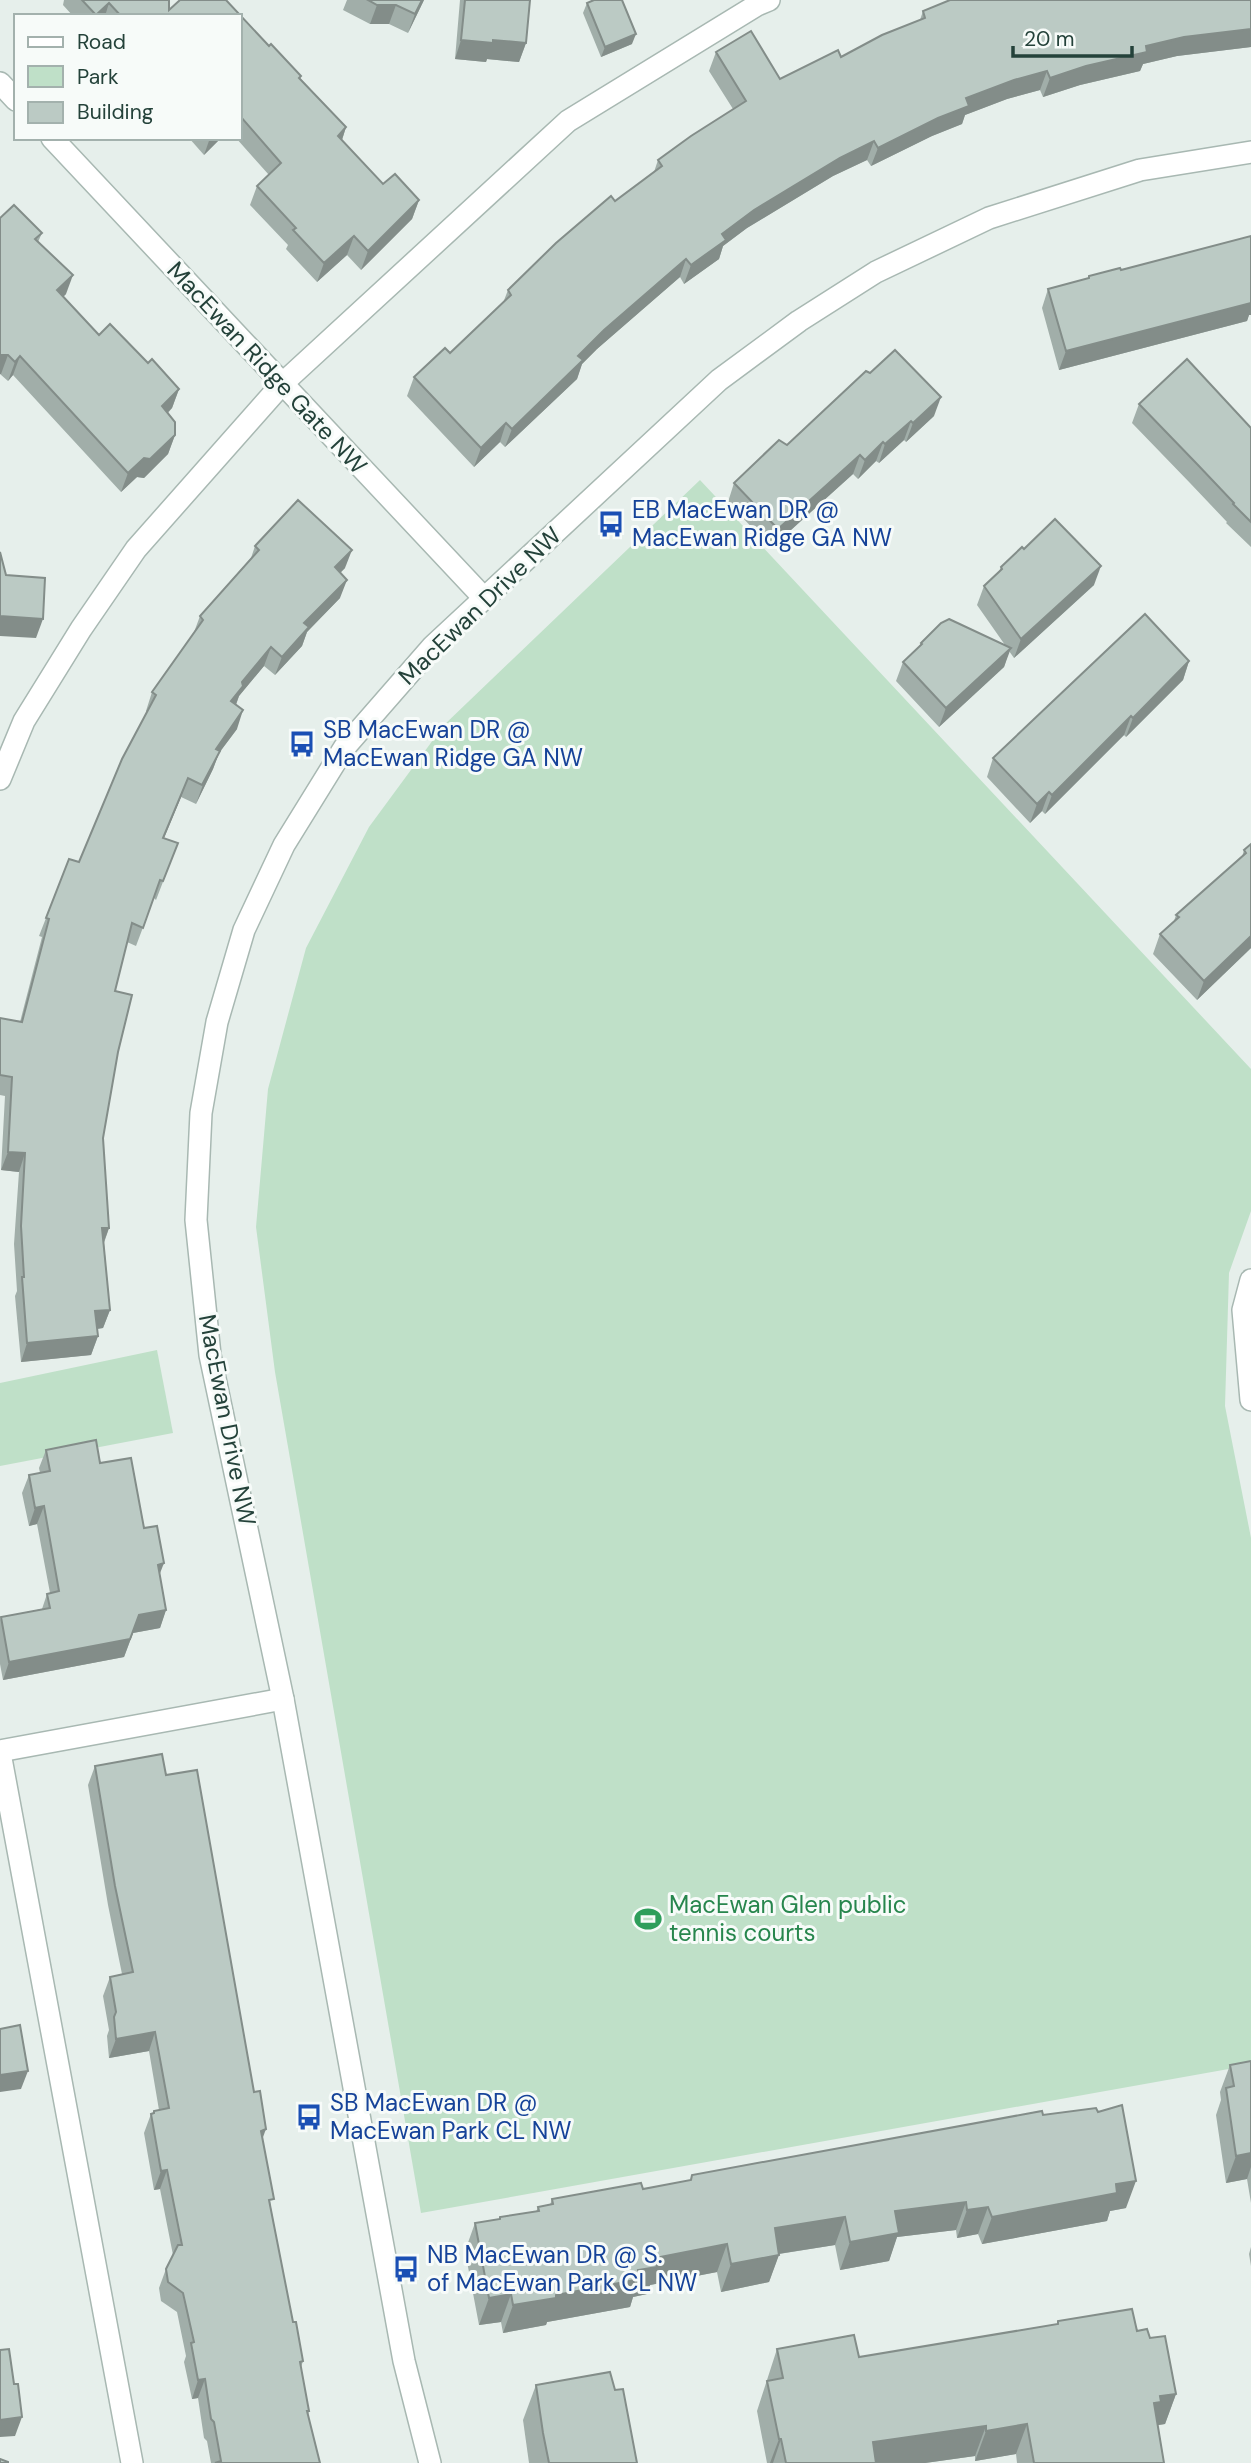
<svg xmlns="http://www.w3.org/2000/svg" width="1251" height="2463" font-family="'DM Sans',sans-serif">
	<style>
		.green { fill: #bfe0c8 }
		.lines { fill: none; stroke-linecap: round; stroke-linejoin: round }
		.service-casing { stroke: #a8b8b2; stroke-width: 24 }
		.minor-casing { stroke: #a8b8b2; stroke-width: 24 }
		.tertiary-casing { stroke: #a8b8b2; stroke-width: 24 }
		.service { stroke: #fff; stroke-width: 21 }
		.minor { stroke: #fff; stroke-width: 21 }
		.tertiary { stroke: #fff; stroke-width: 21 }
		.wall { fill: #a1aea9 }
		.shaded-wall { fill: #838d89 }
		.building { fill: #bbcac4; stroke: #838d89; stroke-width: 2 }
		.labels { text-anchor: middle; stroke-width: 6; stroke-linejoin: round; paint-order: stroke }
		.street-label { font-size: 24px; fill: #24423a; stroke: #f7fbf9 }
		.transit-label { font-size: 24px; fill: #164399; stroke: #f7fbf9; text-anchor: start }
		.leisure-label { font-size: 24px; fill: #27864d; stroke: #f7fbf9; text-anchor: start }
	</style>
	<rect width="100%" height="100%" fill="#e6efeb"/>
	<g class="green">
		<path d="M700 480 1251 1069V1211L1229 1273 1225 1406 1251 1538V2065L421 2213 275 1372 256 1227 268 1089 306 948 369 827 444 725Z"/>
		<path d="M157 1350 173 1433 0 1466V1383Z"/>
	</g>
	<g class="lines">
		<g class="service-casing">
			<g id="service">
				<path d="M0 779 24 721 81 629 136 549 282 384 568 121 757 5 769 0"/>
				<path d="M1251 1280 1243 1310 1251 1400"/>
				<path d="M0 1753 132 2463"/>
			</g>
		</g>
		<g class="minor-casing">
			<g id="minor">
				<path d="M0 83 16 100"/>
				<path d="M52 138 483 597"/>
				<path d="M0 1751 283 1699"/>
			</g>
		</g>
		<g class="tertiary-casing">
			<path id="tertiary" d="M430 2463 404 2361 283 1699 210 1355 196 1220 201 1113 217 1022 244 930 284 845 344 748 433 646 719 380 799 321 876 272 989 218 1140 170 1251 152"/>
		</g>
		<use href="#service" class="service"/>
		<use href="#minor" class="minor"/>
		<use href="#tertiary" class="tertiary"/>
	</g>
	<g class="wall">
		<path d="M64 0H169V10L180 0H226L269 46 271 44 301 76 300 78 346 127 342 140 383 184 395 174 419 200 412 219 361 270 347 255 317 282 286 249 288 245 250 205 257 186 269 175 236 138H240V16H73L63 5Z"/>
		<path d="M347 0H424L408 33 389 24H370L343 10Z"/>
		<path d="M460 0H530L526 43 519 62 487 59 486 62 455 59Z"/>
		<path d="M1251 0V47L1177 56 1143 64 1140 71 1080 85 1043 97 1040 90 1007 99 965 115 962 124 932 136 871 166 867 160 833 176 747 228 723 246 719 259 684 284 680 277 597 349 582 364 577 379 505 447 500 442 474 467 407 396 414 377 450 353 503 303 508 290 615 201 654 172 658 160 733 109 709 71 716 52 780 79 841 57 920 20 923 11Z"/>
		<path d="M587 3 632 44 601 57 583 13Z"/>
		<path d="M189 138H221L204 155Z"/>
		<path d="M0 218 42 233 38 242 66 294 63 297 99 335 148 363 179 389 172 408 168 413 175 435 168 454 144 478 137 477 121 492 13 375 8 381 0 374Z"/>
		<path d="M1121 270 1249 315 1247 321 1059 370 1042 308 1048 289 1088 278 1089 276Z"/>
		<path d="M1139 404 1251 428V547L1226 523 1227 522 1190 483 1132 423Z"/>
		<path d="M934 416 906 442 904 440 879 463 876 461 858 479 853 474 771 548 728 502 734 483 787 445Z"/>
		<path d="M255 546 345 568 340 573V598L307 632 302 646 275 675 264 666 239 696 236 705 237 729 219 753 213 769 196 804 181 797 164 838 171 861 156 900 154 898 136 946 127 942 115 991 118 1052 103 1138 109 1228 104 1243 110 1310 103 1328 97 1329 98 1336 91 1355 21 1362 15 1296 17 1291 14 1244 19 1172 1 1170 5 1096 0 1095V1018L20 1022 42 937 39 936 69 859 79 862 147 712 146 711 152 692 193 635 200 616 251 558Z"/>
		<path d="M1001 567 1094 585 1014 658 1009 651 1004 667 939 727 896 681 903 662 919 647 921 643 1005 645 977 605 984 586 999 572Z"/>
		<path d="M1189 661 1183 680 1126 737 1124 735 1045 814 1042 811 1030 823 987 777 993 758Z"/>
		<path d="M1251 844V948L1197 1000 1153 954 1160 934 1174 921 1176 915 1242 857 1244 850Z"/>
		<path d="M46 1450 100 1463 144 1528 160 1575 166 1610 160 1628 133 1633 124 1657 3 1680 0 1664V1620L1 1617 42 1609 47 1594 50 1593 37 1524 29 1526 22 1493 29 1475 40 1473 39 1468Z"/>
		<path d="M95 1766 166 1775 262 2140 271 2208 293 2322 303 2361 301 2367 309 2411 308 2415 320 2463H211L207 2441 204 2438 198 2398 192 2399 184 2362 186 2356 177 2312 161 2301 159 2288 166 2269 173 2255 160 2189 154 2190 144 2133 151 2114H153L154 2111 159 2110 149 2051 109 2058 107 2036 109 2030 103 1996 110 1977 122 1974 108 1905 88 1785Z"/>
		<path d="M1251 2061V2203L1247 2179 1226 2183 1216 2115 1221 2100 1220 2092 1230 2065Z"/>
		<path d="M1043 2115 1126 2208 1110 2211 1107 2221 982 2244 978 2234 957 2238 956 2230 897 2237 889 2261 840 2270 835 2245 779 2254 769 2282 721 2292 717 2272 650 2285 647 2294 633 2297 630 2307 547 2322 546 2325 503 2333 501 2322 479 2325 465 2251 475 2223 499 2219 500 2217 536 2212 538 2207 550 2205 552 2199 643 2189 690 2180 692 2175Z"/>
		<path d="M1251 2247V2266L1249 2254Z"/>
		<path d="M1058 2321 1137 2331 1150 2338 1176 2394 1165 2424 1158 2425 1164 2463H1017L1016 2454 975 2461V2456L925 2463H767L757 2411 777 2349 859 2357 1057 2324Z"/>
		<path d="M536 2385 615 2390 637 2463H529L523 2420Z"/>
	</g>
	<g class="shaded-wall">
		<path d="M422 0H424L408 33 415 14Z"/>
		<path d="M109 3 105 16H96Z"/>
		<path d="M377 5H396L389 24H370Z"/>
		<path d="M1251 29V47L1177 56 1143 64 1140 71 1080 85 1043 97 1050 78 1146 46 1184 37Z"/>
		<path d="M636 34 632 44 601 57 605 47Z"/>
		<path d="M461 40H493L526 43 519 62 487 59 486 62 455 59Z"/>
		<path d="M1047 71 1040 90 1007 99 965 115 962 124 932 136 871 166 878 148 966 98 1014 80Z"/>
		<path d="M346 127 340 146 338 136Z"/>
		<path d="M210 138H221L204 155Z"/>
		<path d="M874 141 867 160 833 176 747 228 723 246 719 259 684 284 691 265 722 234 754 210 840 158Z"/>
		<path d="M419 200 412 219 361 270 368 251Z"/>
		<path d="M354 236 347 255 317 282 324 263Z"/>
		<path d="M686 259 680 277 597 349 582 364 577 379 505 447 512 429 578 356 604 330Z"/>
		<path d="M73 275 66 294 50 309 57 290Z"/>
		<path d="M1251 303V315H1249L1247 321 1059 370 1066 351Z"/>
		<path d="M0 355H8L1 374H0Z"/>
		<path d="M20 356 13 375 8 381 15 362Z"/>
		<path d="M179 389 172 408 155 425 162 406Z"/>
		<path d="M941 397 934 416 906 442 913 423Z"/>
		<path d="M911 421 904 440 879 463 885 444Z"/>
		<path d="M506 423 500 442 474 467 481 448Z"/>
		<path d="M175 435 168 454 144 478 137 477 121 492 128 473 144 458Z"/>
		<path d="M883 442 876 461 858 479 865 460Z"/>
		<path d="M860 455 853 474 771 548 778 529Z"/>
		<path d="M352 550 345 568 328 585 335 567Z"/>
		<path d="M1101 566 1094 585 1014 658 1021 639Z"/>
		<path d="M347 580 340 598 307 632 302 646 275 675 282 657 304 623Z"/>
		<path d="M0 616 43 619 36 638 0 636Z"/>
		<path d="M271 647 264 666 239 696 236 704 231 701 242 682Z"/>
		<path d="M1011 648 1004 667 939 727 946 708Z"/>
		<path d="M1189 661 1183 680 1126 737 1133 718Z"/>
		<path d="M243 710 237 729 219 753 213 769 196 804 216 749Z"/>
		<path d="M1131 716 1124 735 1045 814 1052 795Z"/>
		<path d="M188 778 181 797 156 856 163 838Z"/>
		<path d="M1049 792 1042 811 1030 823 1037 804Z"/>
		<path d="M1251 936V948L1197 1000 1204 981Z"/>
		<path d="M8 1152 25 1153 19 1172 1 1170Z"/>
		<path d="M102 1228H109L102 1247Z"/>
		<path d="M110 1310 103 1328 88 1330 95 1311Z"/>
		<path d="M98 1336 91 1355 21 1362 27 1343Z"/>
		<path d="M44 1506 37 1524 29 1526 35 1508Z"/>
		<path d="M164 1563 157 1581 158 1565Z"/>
		<path d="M166 1610 160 1628 133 1633 124 1657 3 1680 9 1662 139 1615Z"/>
		<path d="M155 2032 149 2051 109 2058 116 2039Z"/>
		<path d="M28 2071 21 2089 0 2092V2075Z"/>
		<path d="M266 2129 259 2148 261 2131Z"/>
		<path d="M1251 2153V2167L1247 2179 1226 2183 1236 2156Z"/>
		<path d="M167 2170 160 2189 154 2190 161 2171Z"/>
		<path d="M1136 2181 1126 2208 1110 2211 1107 2221 982 2244 992 2217 1116 2184Z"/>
		<path d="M966 2202 956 2230 897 2237 889 2261 840 2270 850 2242 895 2211Z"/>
		<path d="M988 2207 978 2234 957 2238 967 2210Z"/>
		<path d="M845 2217 835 2245 765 2256 775 2228Z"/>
		<path d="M727 2244 717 2272 650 2285 647 2294 633 2297 630 2307 547 2322 546 2325 503 2333 513 2305 556 2295 638 2270 655 2258Z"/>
		<path d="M779 2255 769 2282 721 2292 731 2264Z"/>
		<path d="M511 2294 501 2322 479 2325 489 2298Z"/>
		<path d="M205 2379 198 2398 192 2399 198 2380Z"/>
		<path d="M1176 2394 1165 2424 1152 2426 1154 2403 1160 2396Z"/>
		<path d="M22 2417 15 2436 0 2437V2420Z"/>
		<path d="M1027 2424 1016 2454 975 2461 986 2431Z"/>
		<path d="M986 2426 975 2456 925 2463H865L873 2442Z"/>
		<path d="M779 2439H781L773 2463H770Z"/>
	</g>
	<g class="building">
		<path d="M82 0H169V10L180 0H226L269 46 271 44 301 76 299 78 346 127 338 136 383 184 395 174 419 200 368 251 354 236 324 263 293 230 296 228 257 186 281 163 240 116V16H121L109 3 96 15Z"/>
		<path d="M368 0H422L415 14 396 5H377Z"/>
		<path d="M465 0H530L526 43 493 40V43L461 40Z"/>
		<path d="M594 0H622L636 34 605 47 587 3Z"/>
		<path d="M950 0H1251V29L1184 37 1146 46 1147 52 1086 66 1050 78 1047 71 1014 80 966 98 969 106 938 118 878 148 874 141 840 158 754 210 722 234 726 240 691 265 686 259 604 330 578 356 583 360 512 429 506 423 481 448 414 377 445 348 450 353 511 295 508 290 556 243 611 196 615 201 662 166 658 160 691 136 746 101 716 52 751 31 780 79 838 50 841 57 882 35 925 18 923 11Z"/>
		<path d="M14 205 42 233 35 239 73 275 57 290 99 335 110 324 148 363 152 359 179 389 162 406 175 422V435L150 459 144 458 128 473 20 356 15 362 8 355H0V218Z"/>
		<path d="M1251 236V303L1066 351 1048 289 1089 278V276L1120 268 1121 270Z"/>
		<path d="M895 350 941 397 913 423 911 421 885 444 883 442 865 460 860 455 778 529 734 483 779 440 787 445 866 371 870 373Z"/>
		<path d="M1187 359 1251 428V522L1233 504 1234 503 1197 464 1139 404Z"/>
		<path d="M298 500 352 550 335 567 347 580 304 623 309 627 282 657 271 647 242 682 243 686 231 701 243 710 216 749 220 751 202 785 188 778 163 838 178 843 163 881 160 880 143 928 132 923 115 991 132 995 118 1052 103 1138 109 1228H102L110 1310 95 1311 98 1336 27 1343 22 1277H24L21 1226 25 1153 8 1152 12 1077 0 1075V1018L22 1022 49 919 46 918 69 859 79 862 122 759 156 695 152 692 203 620 200 616 259 550 255 546Z"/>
		<path d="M1055 519 1101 566 1021 639 984 586 1002 569 1001 567 1022 547 1024 549Z"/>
		<path d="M0 552 6 575 45 578 43 619 0 616Z"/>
		<path d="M1145 614 1189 661 1133 718 1131 716 1052 795 1049 792 1037 804 993 758Z"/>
		<path d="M949 619 1011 648 946 708 903 662 922 644 921 643 941 623Z"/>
		<path d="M1251 844V936L1204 981 1160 934 1179 917 1176 915 1246 853 1244 850Z"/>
		<path d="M96 1440 100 1463 131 1458 144 1528 157 1526 164 1563 158 1565 166 1610 139 1615 130 1639 9 1662 1 1617 50 1608 47 1594 59 1591 44 1506 35 1508 29 1475 50 1471 46 1450Z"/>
		<path d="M162 1754 166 1775 197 1770 254 2092 260 2091 266 2129 261 2131 274 2199 269 2200 293 2322H296L303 2361 300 2362 309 2411H307L320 2463H215L221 2461 214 2422 211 2419 205 2379 198 2380 191 2343 194 2342 183 2293 168 2282 166 2269 178 2245H182L167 2170 161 2171 151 2114 154 2113V2111L169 2108 155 2032 116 2039 114 2017 116 2012 110 1977 133 1972 115 1886 95 1766Z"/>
		<path d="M20 2025 28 2071 0 2075V2029Z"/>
		<path d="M1251 2061V2153L1236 2156 1226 2088 1234 2086 1230 2065Z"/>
		<path d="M1122 2105 1136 2181 1116 2184 1117 2193 992 2217 988 2207 967 2210 966 2202 895 2211 899 2233 850 2242 845 2217 775 2228 779 2255 731 2264 727 2244 655 2258 657 2267 638 2270 640 2279 556 2295V2298L513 2305 511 2294 489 2298 475 2223 500 2219V2217L539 2211 538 2207 553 2204 552 2199 641 2183 643 2189 691 2180 692 2175 1042 2111 1043 2115 1096 2108 1098 2112Z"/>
		<path d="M1132 2309 1137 2331 1147 2329 1150 2338 1165 2336 1176 2394 1160 2396 1161 2402 1154 2403 1164 2463H1034L1027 2424 986 2431V2426L873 2442 876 2463H786L781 2439H779L767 2381 783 2378 777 2349 854 2335 859 2357 1058 2324V2321Z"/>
		<path d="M9 2349 14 2384H18L22 2417 0 2420V2350Z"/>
		<path d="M610 2372 615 2390 623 2389 637 2463H549L543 2433 536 2385Z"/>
		<path d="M0 2459 8 2462V2463H0Z"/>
	</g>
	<defs>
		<g id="bus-bare" transform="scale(2.1)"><path d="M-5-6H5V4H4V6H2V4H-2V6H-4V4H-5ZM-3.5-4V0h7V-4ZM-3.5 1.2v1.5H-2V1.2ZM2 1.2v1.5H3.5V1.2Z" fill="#1a4fb4" stroke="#f7fbf9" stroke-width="2.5" paint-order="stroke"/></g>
		<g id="stadium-bare" transform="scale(2.1)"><path d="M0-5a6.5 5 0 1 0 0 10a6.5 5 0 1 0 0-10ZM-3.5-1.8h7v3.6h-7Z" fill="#2e9e5b" stroke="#f7fbf9" stroke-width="2.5" paint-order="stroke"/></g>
	</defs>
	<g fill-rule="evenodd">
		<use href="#bus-bare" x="611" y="524"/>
		<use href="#bus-bare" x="302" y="744"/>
		<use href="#stadium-bare" x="648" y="1919"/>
		<use href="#bus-bare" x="309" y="2117"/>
		<use href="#bus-bare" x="406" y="2269"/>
	</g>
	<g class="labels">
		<g class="street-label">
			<text transform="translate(267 368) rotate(47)" y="8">MacEwan Ridge Gate NW</text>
			<text transform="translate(480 606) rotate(-44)" y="8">MacEwan Drive NW</text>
			<text transform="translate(227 1420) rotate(79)" y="8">MacEwan Drive NW</text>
		</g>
		<g class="transit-label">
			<text x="632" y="518">EB MacEwan DR @<tspan x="632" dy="28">MacEwan Ridge GA NW</tspan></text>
			<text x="323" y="738">SB MacEwan DR @<tspan x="323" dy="28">MacEwan Ridge GA NW</tspan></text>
			<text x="330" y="2111">SB MacEwan DR @<tspan x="330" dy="28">MacEwan Park CL NW</tspan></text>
			<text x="427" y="2263">NB MacEwan DR @ S.<tspan x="427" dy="28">of MacEwan Park CL NW</tspan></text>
		</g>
		<g class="leisure-label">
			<text x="669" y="1913">MacEwan Glen public<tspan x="669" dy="28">tennis courts</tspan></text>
		</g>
	</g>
	<rect x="14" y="14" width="228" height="126" fill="#f7fbf9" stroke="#a3b1ad" stroke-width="2"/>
	<rect x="28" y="37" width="35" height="10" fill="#ffffff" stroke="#a3b1ad" stroke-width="2"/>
	<text x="77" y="49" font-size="21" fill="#24423a">Road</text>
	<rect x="28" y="66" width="35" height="21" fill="#bfe0c8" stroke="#a3b1ad" stroke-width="2"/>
	<text x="77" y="84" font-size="21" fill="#24423a">Park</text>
	<rect x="28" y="102" width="35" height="21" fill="#bbcac4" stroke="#a3b1ad" stroke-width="2"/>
	<text x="77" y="119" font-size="21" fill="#24423a">Building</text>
	<path d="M1013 46v10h119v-10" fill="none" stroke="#24423a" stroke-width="3.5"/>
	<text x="1024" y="46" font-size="21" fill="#24423a" stroke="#f7fbf9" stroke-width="5" paint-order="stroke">20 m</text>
</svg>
